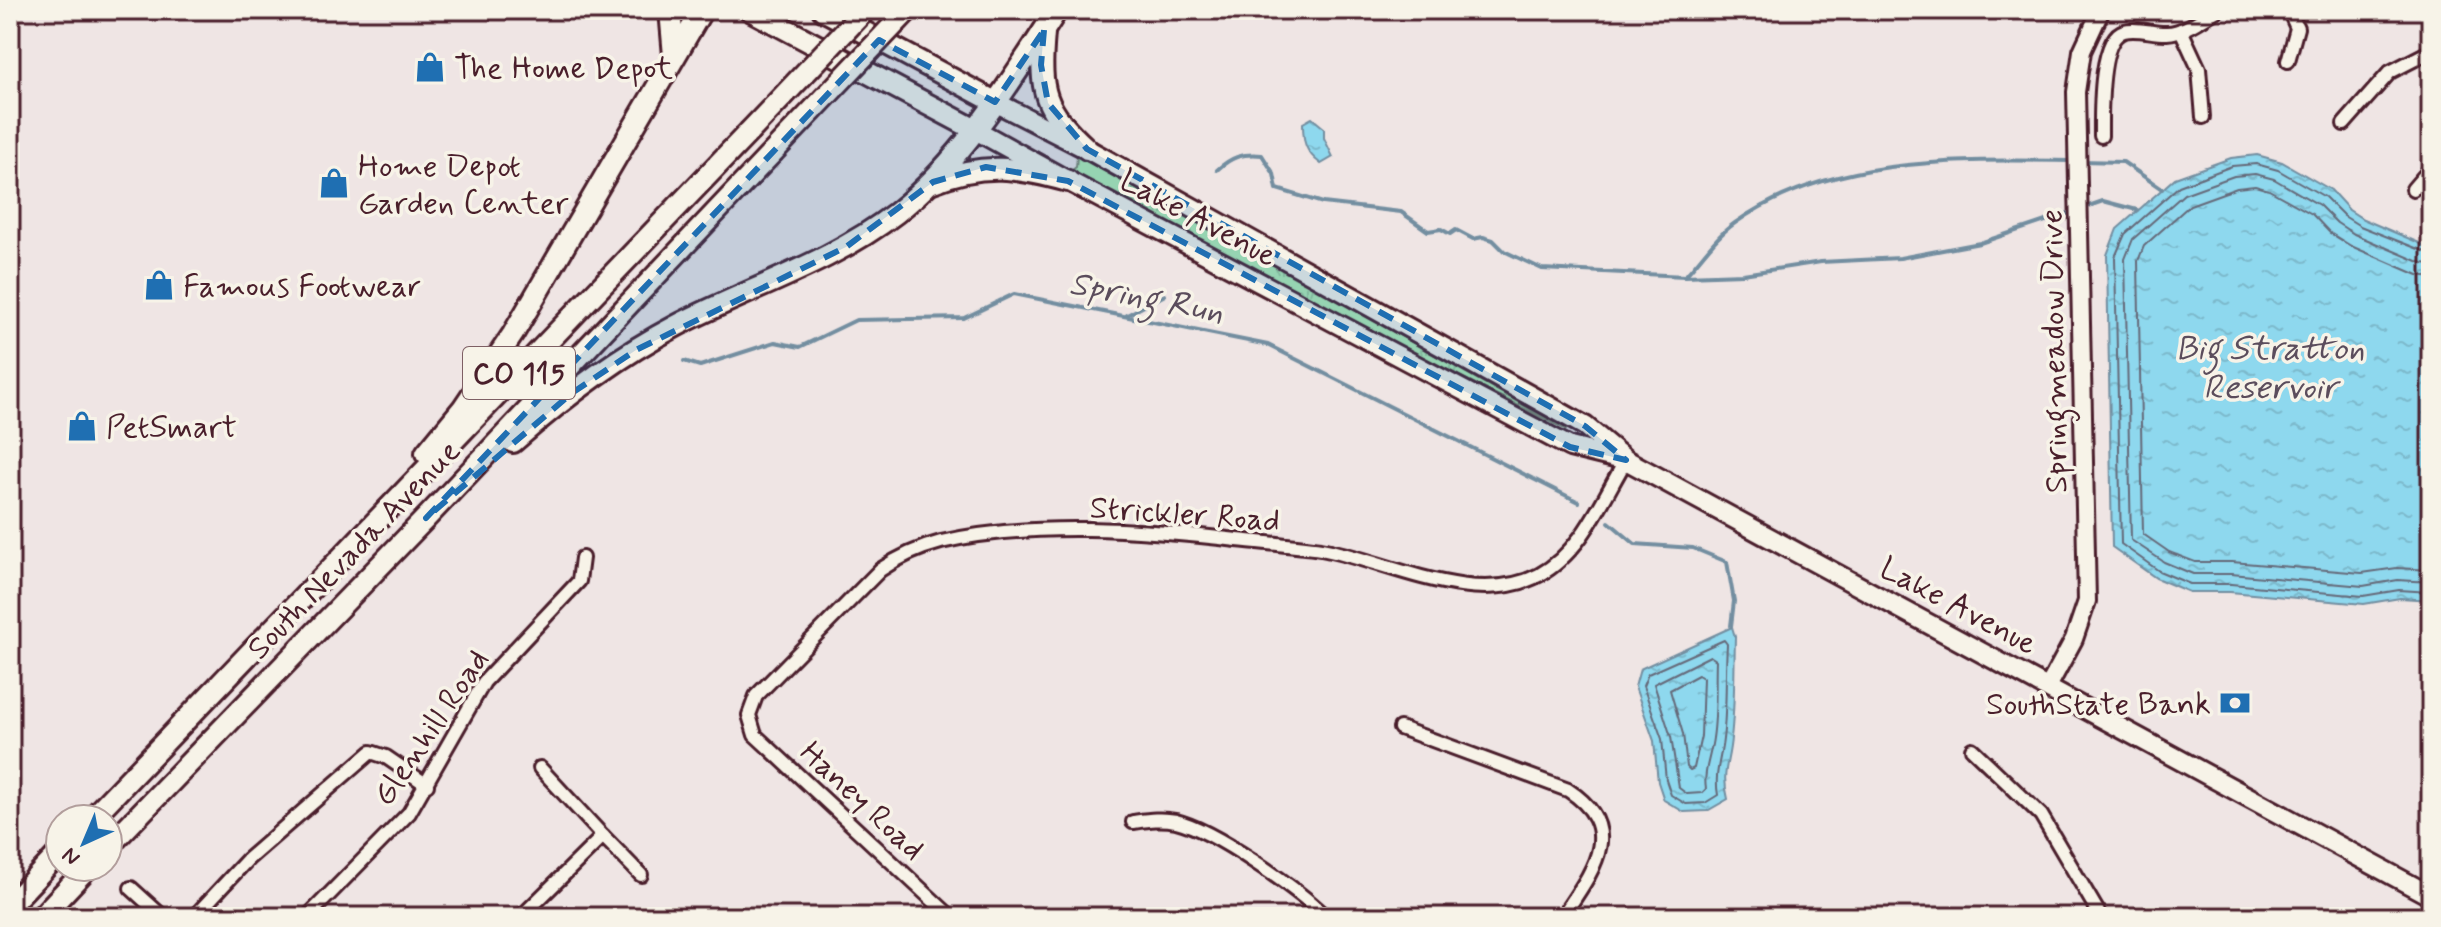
<svg xmlns="http://www.w3.org/2000/svg" width="2441" height="927" font-family="Mynerve,sans-serif">
	<style>
		.grass { fill: url(#grass-tufts); stroke: #7f866e; stroke-width: 2 }
		.water { fill: url(#water-ripples); stroke: #738ea0; stroke-width: 2 }
		.lines { fill: none; stroke-linecap: round; stroke-linejoin: round }
		.shore { stroke: #656979; stroke-width: 2 }
		.stream { stroke: #738ea0; stroke-width: 4 }
		.minor-casing { stroke: #4a1f2b; stroke-width: 18 }
		.tertiary-casing { stroke: #4a1f2b; stroke-width: 22 }
		.secondary-casing { stroke: #4a1f2b; stroke-width: 24 }
		.primary-casing { stroke: #4a1f2b; stroke-width: 26 }
		.trunk-casing { stroke: #4a1f2b; stroke-width: 26 }
		.minor { stroke: #f7f3e8; stroke-width: 12 }
		.tertiary { stroke: #f7f3e8; stroke-width: 16 }
		.secondary { stroke: #f7f3e8; stroke-width: 18 }
		.primary { stroke: #f7f3e8; stroke-width: 20 }
		.trunk { stroke: #f7f3e8; stroke-width: 20 }
		.trunk-bridge-casing { stroke: #4a1f2b; stroke-width: 26; stroke-linecap: butt }
		.trunk-bridge { stroke: #f7f3e8; stroke-width: 20 }
		.marked { fill: #1f6fb2; fill-opacity: 0.2; stroke: #1f6fb2; stroke-width: 6; stroke-dasharray: 16 10; stroke-linejoin: round }
		.labels { text-anchor: middle; stroke-width: 7; stroke-linejoin: round; paint-order: stroke }
		.shield { fill: #f7f3e8; stroke: #7e5f64; stroke-width: 2 }
		.shield-label { font-size: 30px; font-weight: bold; fill: #4a1f2b }
		.poi-label { font-size: 32px; fill: #4a1f2b; stroke: #f7f3e8; text-anchor: start }
		.street-label { font-size: 32px; fill: #4a1f2b; stroke: #f7f3e8 }
		.water-label { font-size: 34px; font-style: italic; fill: #5b4d5c; stroke: #f7f3e8 }
	</style>
	<defs>
		<pattern id="grass-tufts" width="24" height="20" patternUnits="userSpaceOnUse" patternTransform="scale(2)"><rect width="24" height="20" fill="#b4eeb2"/><path d="M3 7l-1-3M5 7V3M7 7l1-3M15 17l-1-3M17 17v-4M19 17l1-3" fill="none" stroke="#9ccc99"/></pattern>
		<pattern id="water-ripples" width="26" height="14" patternUnits="userSpaceOnUse" patternTransform="scale(2)"><rect width="26" height="14" fill="#8ed8ee"/><path d="M2 4q2-2 4 0t4 0M15 11q2-2 4 0t4 0" fill="none" stroke="#7cb9cc"/></pattern>
	</defs>
	<rect width="100%" height="100%" fill="#efe5e4"/>
	<filter id="ink" filterUnits="userSpaceOnUse"><feTurbulence type="fractalNoise" baseFrequency=".0125" numOctaves="2"/><feDisplacementMap in="SourceGraphic" scale="16" xChannelSelector="R" yChannelSelector="G"/><feConvolveMatrix kernelMatrix="1 2 1 2 8 2 1 2 1" color-interpolation-filters="sRGB"/></filter>
	<g filter="url(#ink)">
		<path class="grass" d="M1077 156 1283 269 1567 430 1342 317 1073 174 1071 171 1076 167Z"/>
		<g class="water">
			<path d="M1312 118 1324 128V138L1333 157 1321 164C1305 152 1303 142 1303 123Z"/>
			<path d="M2257 155 2282 162 2331 190 2349 210 2363 219 2431 248V600L2400 598 2364 604 2230 592H2189L2156 578 2112 547 2107 255 2117 229 2175 178 2231 158Z"/>
			<path d="M1732 627 1735 637C1734 671 1735 705 1731 738 1729 764 1721 772 1728 799L1707 811 1684 812 1664 800 1658 782 1654 741 1635 687 1640 669Z"/>
		</g>
		<g class="lines">
			<g class="shore">
				<path d="M2431 254 2360 226 2344 216 2325 197 2278 170 2256 164 2232 166 2179 186 2125 234 2115 257 2121 544 2159 571 2190 584H2231L2363 596 2399 590 2431 592"/>
				<path d="M2431 264 2422 263 2354 234 2337 223 2319 205 2274 179 2255 174 2234 176 2184 194 2133 239 2125 259 2131 540 2164 562 2193 574H2231L2363 586 2398 580 2431 582"/>
				<path d="M2431 277 2418 275 2351 246 2330 233 2312 214 2269 190 2255 186 2237 188 2190 205 2144 246 2138 261 2143 534 2169 552 2195 562H2232L2362 573 2397 568 2431 570"/>
				<path d="M1724 640 1727 644C1725 675 1727 708 1723 739 1721 759 1714 774 1718 795L1705 803 1686 804 1671 795 1666 780 1662 739 1643 686 1648 674Z"/>
				<path d="M1710 656 1716 660C1715 686 1717 712 1713 738 1711 755 1703 772 1706 789L1702 793 1687 794 1679 788 1671 737 1654 684Z"/>
				<path d="M1698 675 1703 678 1701 736 1694 768 1690 770 1687 767 1683 734 1670 690Z"/>
			</g>
			<g class="stream">
				<path d="M2081 161 2123 162 2162 189"/>
				<path d="M1217 170C1231 157 1242 153 1262 155L1274 174 1277 189 1323 203 1401 212 1428 231 1441 229 1450 234 1456 230 1473 239 1483 237 1493 240 1504 251 1542 269 1685 276 1743 274 1821 262 1900 258 1980 243 2075 211"/>
				<path d="M2083 208 2103 201 2137 210"/>
				<path d="M1685 276C1701 259 1716 236 1735 223 1830 155 1960 160 2072 161"/>
				<path d="M1127 315 1165 295"/>
				<path d="M684 361 700 366 775 342 800 347 856 320 964 318 1014 294 1268 345 1579 502"/>
				<path d="M1609 522 1635 544 1693 548 1727 562 1734 601 1731 626"/>
			</g>
			<g class="minor-casing">
				<g id="minor">
					<path d="M2181 30 2199 69 2203 117"/>
					<path d="M2288 61 2297 28 2289 10"/>
					<path d="M2344 124 2390 72 2431 51"/>
					<path d="M2101 136C2101 114 2099 38 2124 31 2137 27 2154 34 2167 33 2186 32 2202 18 2218 10"/>
					<path d="M2413 189 2431 168"/>
					<path d="M1400 728 1568 790C1628 829 1591 873 1562 917"/>
					<path d="M1972 749 2041 815 2101 917"/>
					<path d="M540 768 603 836"/>
					<path d="M1133 822C1148 820 1161 818 1176 821 1214 830 1298 889 1326 917"/>
					<path d="M131 888 163 917"/>
					<path d="M194 917 248 859 371 752 386 757 427 785"/>
					<path d="M307 917 409 813 484 682 579 581 582 558"/>
					<path d="M521 917 603 836 641 875"/>
					<path d="M951 917 755 735 749 715 756 696 880 570C899 557 918 548 941 542 1033 521 1143 529 1237 540 1264 543 1293 545 1321 549 1387 561 1474 609 1539 575 1581 553 1602 500 1626 460"/>
				</g>
			</g>
			<g class="tertiary-casing">
				<path id="tertiary" d="M2048 687 2074 639 2087 601 2076 92 2082 51 2101 10"/>
			</g>
			<g class="secondary-casing">
				<g id="secondary">
					<path d="M995 102 1087 149 1585 426 1626 460 2431 896"/>
					<path d="M974 129 1068 181 1570 447 1623 460"/>
				</g>
			</g>
			<g class="primary-casing">
				<g id="primary">
					<path d="M750 10 974 129"/>
					<path d="M823 10 995 102"/>
				</g>
			</g>
			<g class="trunk-casing">
				<g id="trunk">
					<path d="M670 10 674 56"/>
					<path d="M1044 33C1039 91 1043 109 1087 149"/>
					<path d="M933 182C983 162 1017 167 1068 181"/>
					<path d="M513 442C563 398 617 357 676 326 749 288 830 264 896 213 962 161 1012 80 1057 10"/>
					<path d="M426 453 463 408 513 334 702 10"/>
					<path d="M91 819 749 132"/>
					<path d="M108 847 426 518 772 153"/>
					<path d="M10 905 60 852"/>
					<path d="M41 917 88 867"/>
				</g>
			</g>
			<use href="#minor" class="minor"/>
			<use href="#tertiary" class="tertiary"/>
			<use href="#secondary" class="secondary"/>
			<use href="#primary" class="primary"/>
			<use href="#trunk" class="trunk"/>
			<g class="trunk-bridge-casing">
				<g id="trunk-bridge">
					<path d="M749 132 865 10"/>
					<path d="M772 153 908 10"/>
				</g>
			</g>
			<use href="#trunk-bridge" class="trunk-bridge"/>
		</g>
	</g>
	<path class="marked" d="M1044 30 1041 65 1048 103 1087 149 1585 426 1626 460 1570 447 1068 181 986 167 933 182 846 247 636 350 572 393 426 518 879 40 995 102Z"/>
	<defs>
		<g id="shop-bare" transform="scale(2.4)"><path d="M-5-2.5h2.3a2.7 3.5 0 0 1 5.4 0H5L5.5 6h-11ZM-1.5-2.5h3a1.5 2.3 0 0 0-3 0Z" fill="#1f6fb2" stroke="#f7f3e8" stroke-width="2.5" paint-order="stroke"/></g>
		<g id="bank-bare" transform="scale(2.4)"><path d="M-6-4H6V4H-6ZM0-2.3a2.3 2.3 0 1 0 0 4.6a2.3 2.3 0 1 0 0-4.6Z" fill="#1f6fb2" stroke="#f7f3e8" stroke-width="2.5" paint-order="stroke"/></g>
	</defs>
	<g fill-rule="evenodd">
		<use href="#shop-bare" x="430" y="67"/>
		<use href="#shop-bare" x="334" y="183"/>
		<use href="#shop-bare" x="159" y="285"/>
		<use href="#shop-bare" x="82" y="426"/>
		<use href="#bank-bare" x="2235" y="703"/>
	</g>
	<g class="labels">
		<rect class="shield" x="463" y="347" width="112" height="52" rx="6"/>
		<g class="shield-label">
			<text x="519" y="383">CO 115</text>
		</g>
		<g class="poi-label">
			<text x="454" y="78">The Home Depot</text>
			<text x="358" y="176">Home Depot<tspan x="358" dy="37">Garden Center</tspan></text>
			<text x="183" y="296">Famous Footwear</text>
			<text x="106" y="437">PetSmart</text>
			<text x="2211" y="714" text-anchor="end">SouthState Bank</text>
		</g>
		<g class="street-label">
			<text transform="translate(1199 217) rotate(28)" y="11">Lake Avenue</text>
			<text transform="translate(2053 351) rotate(-91)" y="11">Springmeadow Drive</text>
			<text transform="translate(1185 513) rotate(4)" y="11">Strickler Road</text>
			<text transform="translate(353 549) rotate(-46)" y="11">South Nevada Avenue</text>
			<text transform="translate(1959 605) rotate(28)" y="11">Lake Avenue</text>
			<text transform="translate(430 727) rotate(-56)" y="11">Glenhill Road</text>
			<text transform="translate(863 800) rotate(43)" y="11">Haney Road</text>
		</g>
		<g class="water-label">
			<text transform="translate(1147 296) rotate(11)" y="12">Spring Run</text>
			<text x="2270" y="359">Big Stratton<tspan x="2270" dy="39">Reservoir</tspan></text>
		</g>
	</g>
	<rect width="2441" height="927" fill="none" stroke="#f7f3e8" stroke-width="40"/>
	<rect x="20" y="20" width="2401" height="887" fill="none" stroke="#4a1f2b" stroke-width="3" filter="url(#ink)"/>
	<g transform="translate(84 843) rotate(224)"><circle r="38" fill="#f7f3e8" stroke="#b29e9c" stroke-width="2"/>
	<path d="M0-6L14 30L0 20L-14 30Z" fill="#1f6fb2"/>
	<text y="-12" font-size="22" font-weight="bold" text-anchor="middle" fill="#4a1f2b">N</text>
	</g>
</svg>
